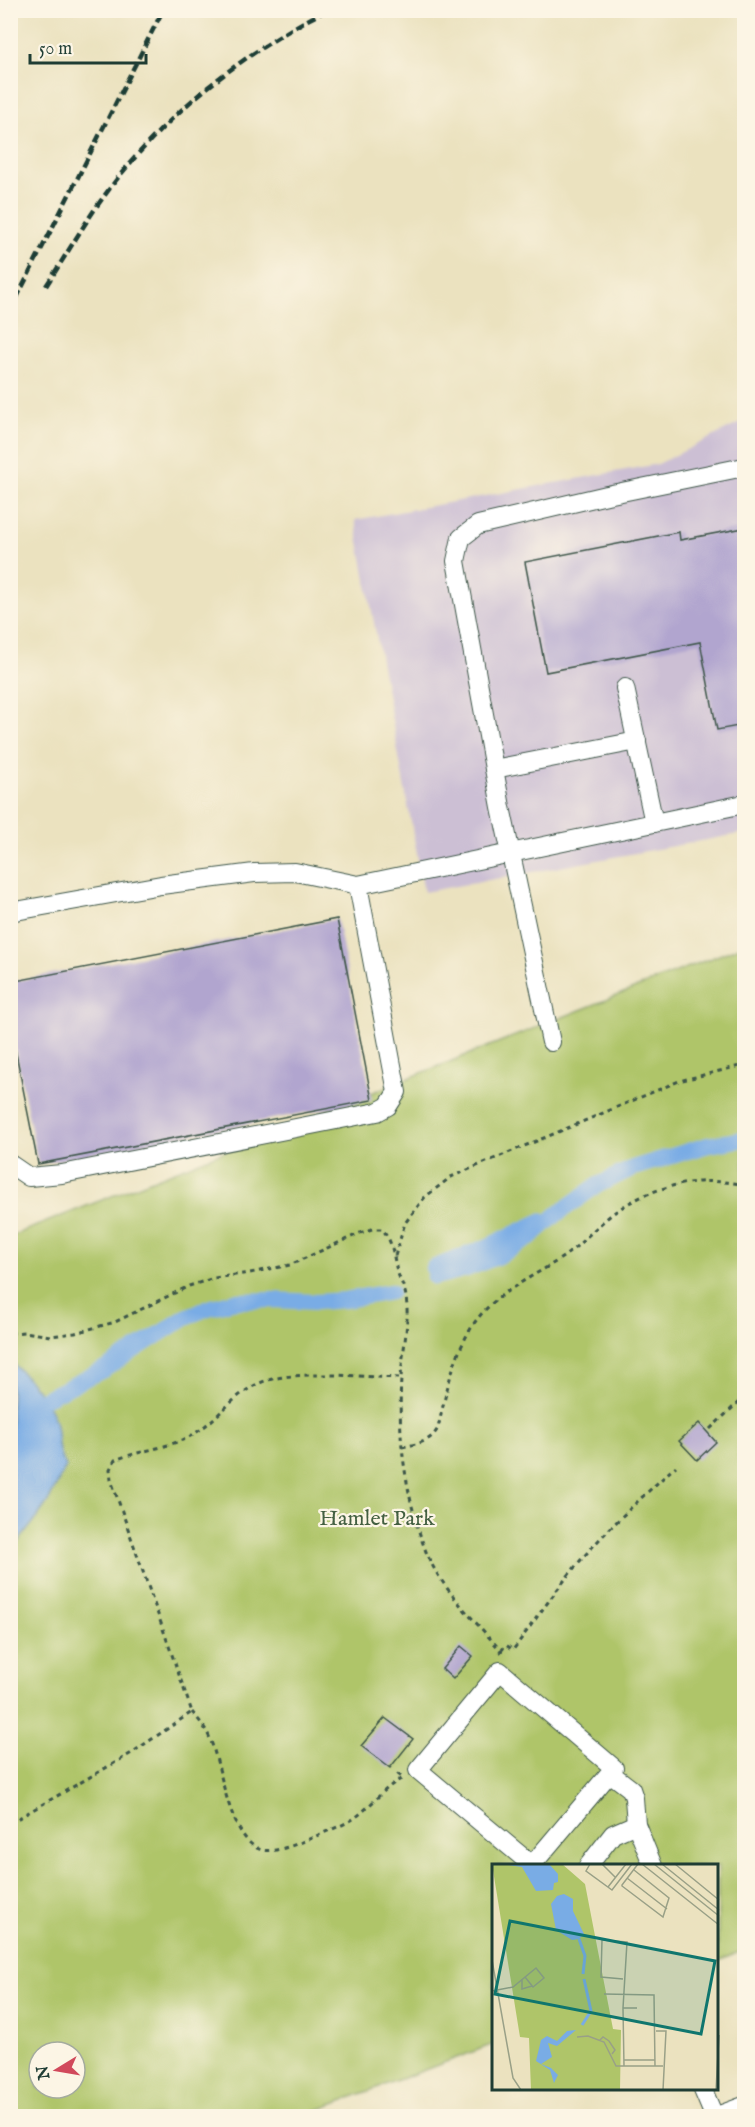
<svg xmlns="http://www.w3.org/2000/svg" width="755" height="2127" font-family="'IM FELL English',serif">
	<style>
		.industrial { fill: #ccbfd4 }
		.green { fill: #afc569; stroke: #67814e; stroke-width: 1.5; fill-rule: evenodd }
		.water { fill: #79ace5; stroke: #4c748c; stroke-width: 1.5 }
		.lines { fill: none; stroke-linecap: round; stroke-linejoin: round }
		.canal { stroke: #79ace5; stroke-width: 16 }
		.building { fill: #b1a5cf }
		.minor-casing { stroke: #3e5649; stroke-width: 20 }
		.path { stroke: #3e5649; stroke-width: 3; stroke-dasharray: 4.5 4.5; stroke-linecap: butt }
		.minor { stroke: #fff; stroke-width: 18 }
		.rail { stroke: #1f3d34; stroke-width: 4.5; stroke-dasharray: 9 4.5; stroke-linecap: butt }
		.labels { text-anchor: middle; stroke-width: 4.5; stroke-linejoin: round; paint-order: stroke }
		.park-label { font-size: 22px; fill: #435f41; stroke: #fcf5e5 }
		.inset-river { fill: none; stroke: #79ace5; stroke-width: 3 }
		.inset-road { fill: none; stroke: #99a087; stroke-width: 1.5 }
		.view { fill: #0f766e; fill-opacity: 0.15; stroke: #0f766e; stroke-width: 3 }
		.inset-edge { fill: none; stroke: #1f3d34; stroke-width: 3 }
	</style>
	<rect width="100%" height="100%" fill="#fcf5e5"/>
	<filter id="ink" filterUnits="userSpaceOnUse"><feTurbulence type="fractalNoise" baseFrequency=".0167" numOctaves="2"/><feDisplacementMap in="SourceGraphic" scale="12" xChannelSelector="R" yChannelSelector="G"/><feConvolveMatrix kernelMatrix="1 2 1 2 8 2 1 2 1" color-interpolation-filters="sRGB"/></filter>
	<filter id="wash" filterUnits="userSpaceOnUse"><feTurbulence type="fractalNoise" baseFrequency=".008" numOctaves="4" result="noise"/><feDisplacementMap in="SourceGraphic" scale="24" xChannelSelector="R" yChannelSelector="G"/><feGaussianBlur stdDeviation="1.35" result="paint"/><feColorMatrix in="noise" values="0 0 0 0 0 0 0 0 0 0 0 0 0 0 0 0 0 1.4 0 .05"/><feComposite in="paint" operator="in"/></filter>
	<g filter="url(#wash)">
		<rect width="100%" height="100%" fill="#ebe2bf"/>
		<path class="industrial" d="M744 421V833L424 892 355 520 658 464Z"/>
		<path class="green" d="M744 945V1950L718 1961V1866H494V2044L302 2116H11V1236ZM39 2052H75V2088H39Z"/>
		<path class="water" d="M11 1361C26 1378 48 1397 55 1421 60 1440 54 1446 66 1466L49 1500 36 1519 11 1551Z"/>
		<g class="lines">
			<g class="canal">
				<path d="M433 1268 484 1248 541 1221"/>
				<path d="M435 1277 466 1269 499 1256 527 1240 556 1215 596 1186 633 1168 708 1145 744 1139"/>
				<path d="M44 1399 105 1369 186 1317 208 1308 235 1301 272 1300 317 1302 345 1300 391 1292"/>
			</g>
		</g>
		<g id="blocks">
			<g class="building">
				<path d="M744 528V725L717 730 700 642 546 672 525 562 679 532 680 540Z"/>
				<path d="M337 919 372 1100 38 1164 10 1023V982Z"/>
				<path d="M699 1423 716 1442 697 1460 679 1441Z"/>
				<path d="M461 1646 473 1656 453 1679 442 1669Z"/>
				<path d="M385 1718 413 1739 390 1768 361 1746Z"/>
			</g>
		</g>
	</g>
	<g filter="url(#ink)">
		<use href="#blocks" fill-opacity="0" stroke="#3e5649" stroke-width="1.5"/>
		<g class="lines">
			<g class="minor-casing">
				<g id="minor">
					<path d="M625 688 654 823 744 804"/>
					<path d="M494 769 637 741"/>
					<path d="M10 912 161 885 254 873 295 872 358 885 654 823"/>
					<path d="M551 1042 501 807 456 561 461 538 478 525 607 495 744 467"/>
					<path d="M10 1164 29 1177 62 1174 377 1112 388 1106 397 1092 358 885"/>
					<path d="M610 1773 631 1789 634 1798 636 1824 653 1866"/>
					<path d="M532 1865 614 1768 500 1671 418 1770 532 1865 534 1866"/>
					<path d="M588 1866 613 1834 636 1824"/>
					<path d="M703 2090 714 2116"/>
					<path d="M717 2116 744 2106"/>
				</g>
			</g>
			<g class="path">
				<path d="M395 1256 405 1223 425 1197 451 1177 679 1081 744 1065"/>
				<path d="M10 1333 25 1332 50 1336 75 1333 115 1322 189 1286 214 1278 250 1273 290 1265 360 1233 372 1229H382C392 1240 393 1253 396 1267 398 1277 405 1287 406 1297 410 1324 402 1352 401 1379 400 1397 400 1416 401 1434 403 1470 413 1520 427 1554 442 1590 476 1621 501 1651L498 1655"/>
				<path d="M710 1429 744 1397"/>
				<path d="M402 1447C417 1444 431 1442 438 1428 446 1393 453 1356 473 1325 494 1293 530 1279 560 1259 579 1247 593 1229 611 1215 649 1186 699 1175 744 1185"/>
				<path d="M501 1651 506 1645 513 1650C535 1620 556 1590 580 1561 609 1527 642 1497 676 1466"/>
				<path d="M192 1712C198 1719 204 1726 208 1734 222 1764 227 1835 259 1849 273 1855 303 1842 316 1836 327 1831 339 1827 350 1821 370 1809 382 1788 403 1778L398 1774 401 1770"/>
				<path d="M10 1823 130 1754 192 1712 111 1480 110 1469 115 1460C140 1450 171 1448 194 1434 222 1416 238 1387 272 1379 308 1371 364 1377 401 1378"/>
			</g>
			<use href="#minor" class="minor"/>
			<g class="rail">
				<path d="M46 286C63 260 78 234 95 209 138 146 194 93 257 51 280 36 303 21 328 10"/>
				<path d="M10 311 163 10"/>
			</g>
		</g>
	</g>
	<g class="labels">
		<g class="park-label">
			<text x="377" y="1525">Hamlet Park</text>
		</g>
	</g>
	<g transform="translate(492 1864)">
		<rect width="226" height="226" fill="#ebe2bf"/>
		<path d="M0 0H70L93 20 121 165 129 166 128 226H39L37 174 28 173Z" fill="#afc569"/>
		<path d="M9 0H57L66 10V18L62 19 61 26 44 27 30 3ZM72 30 81 35V47L92 70 87 75 80 76 64 66 59 40 65 32ZM84 166 65 182 56 179 60 193 49 200 59 204 66 211 62 219 58 206 44 197 49 176 55 172 65 177 75 167Z" fill="#79ace5"/>
		<path class="inset-river" d="M87 75 93 92 91 110M90 161 99 147 92 115"/>
		<path class="inset-road" d="M98 0 94 7 120 26 140 0M110 0 123 13M150 0 227 61M162 0 227 52M170 0 227 46M183 0 227 36M142 6 177 34 171 53 130 22V21L146 0M135 14 175 45M116 23 134 0M0 96 21 214 29 226M30 115V125L40 122M131 115 109 113 110 76 135 78 131 144M0 127 21 123 44 104 52 114 41 123 33 113M112 130 162 131 163 202M164 167H174L171 226M85 173 96 172 112 178 124 202H171M108 176 111 173 117 177 123 186 120 190M132 196H163M132 202 131 144H145M224 226 227 171"/>
		<path class="view" d="M18 57 223 97 209 170 3 130Z"/>
		<rect width="226" height="226" class="inset-edge"/>
	</g>
	<rect width="755" height="2127" fill="none" stroke="#fcf5e5" stroke-width="36"/>
	<g transform="translate(57 2070) rotate(259)"><circle r="28" fill="#fcf5e5" stroke="#a4ab9e" stroke-width="1.5"/>
	<path d="M0-4.5L10 22L0 15L-10 22Z" fill="#d1495b"/>
	<text y="-9" font-size="16" font-weight="bold" text-anchor="middle" fill="#1f3d34">N</text>
	</g>
	<path d="M30 54v9h116v-9" fill="none" stroke="#1f3d34" stroke-width="3"/>
	<text x="39" y="54" font-size="18" fill="#1f3d34" stroke="#fcf5e5" stroke-width="4.5" paint-order="stroke">50 m</text>
</svg>
